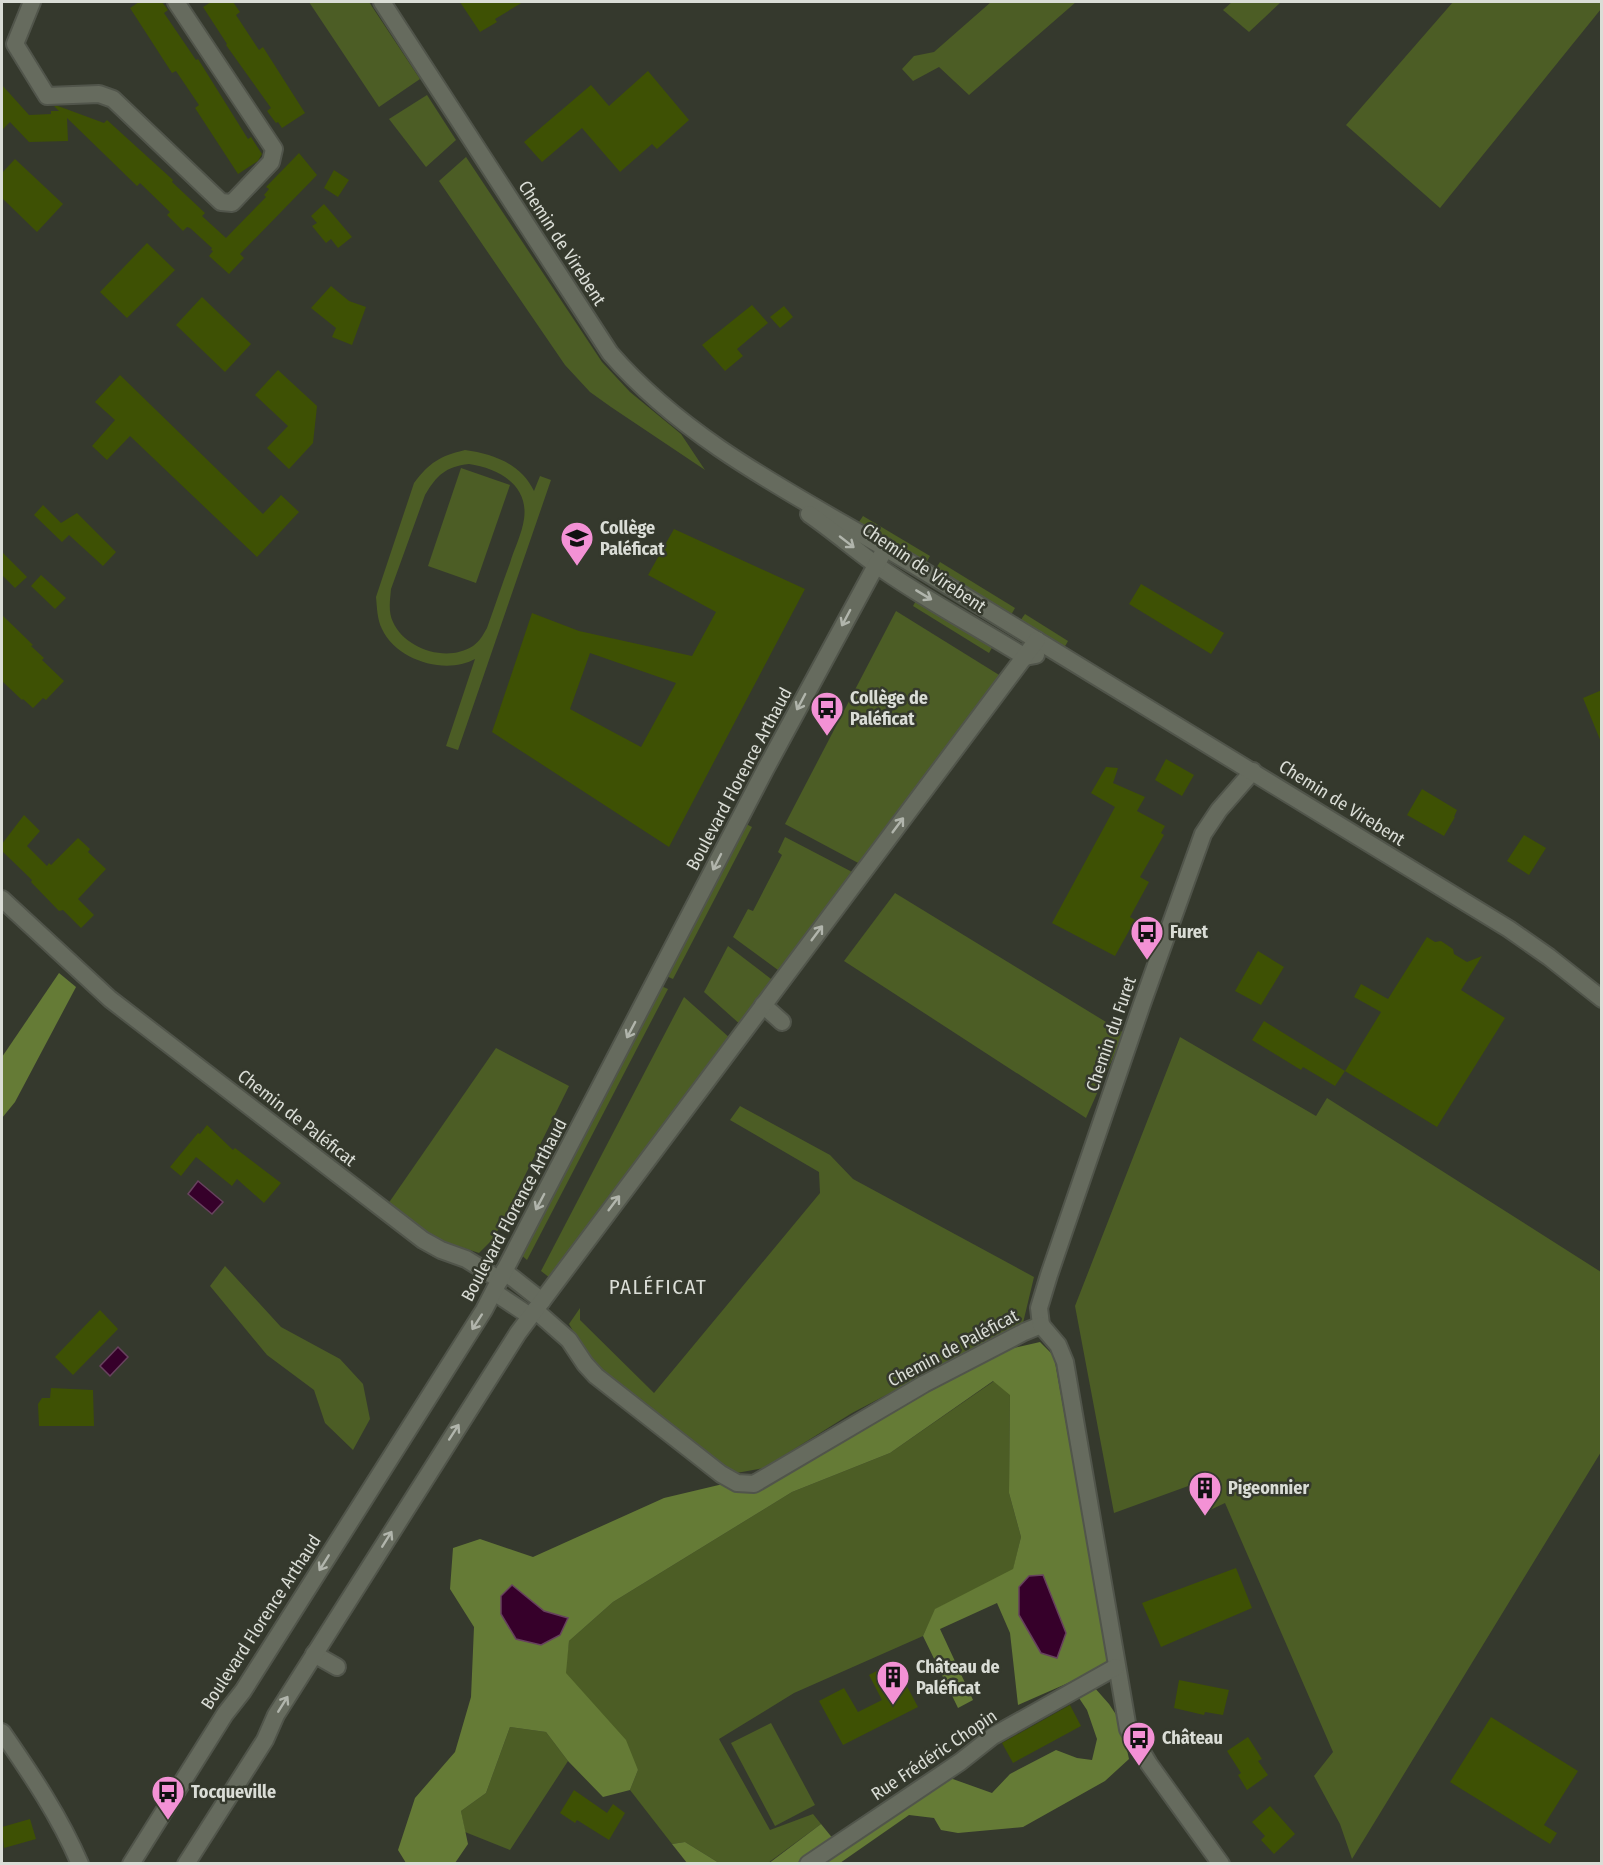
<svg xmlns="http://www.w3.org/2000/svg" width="1603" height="1865" font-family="'Fira Sans Condensed',sans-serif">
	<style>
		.green { fill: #4c5d25; fill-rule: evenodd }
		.forest { fill: #657b36; fill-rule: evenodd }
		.water { fill: #36002a; stroke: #67425e; stroke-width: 1.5 }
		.building { fill: #3e5104; fill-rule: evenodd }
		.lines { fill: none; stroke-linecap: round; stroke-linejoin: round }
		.minor-casing { stroke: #51554b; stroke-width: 20 }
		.tertiary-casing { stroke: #51554b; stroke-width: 20 }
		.minor { stroke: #666b5e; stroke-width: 16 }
		.tertiary { stroke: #666b5e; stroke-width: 16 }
		.oneway { stroke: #b1b5ac }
		.labels { text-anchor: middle; stroke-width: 5; stroke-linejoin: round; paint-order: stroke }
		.street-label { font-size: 18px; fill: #daddd6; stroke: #35392d }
		.poi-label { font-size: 18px; font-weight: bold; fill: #daddd6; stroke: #35392d; text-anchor: start }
		.quarter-label { font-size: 21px; letter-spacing: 1.5px; fill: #daddd6; stroke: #35392d }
	</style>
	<rect width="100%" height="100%" fill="#35392d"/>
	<g class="green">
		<path d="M309 2H369L420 79 379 107Z"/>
		<path d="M991 2H1076L969 95 939 67 913 81 902 69 914 56 934 52Z"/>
		<path d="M1232 2H1281L1249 32 1223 10Z"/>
		<path d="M1453 2H1601V9L1440 208 1346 125Z"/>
		<path d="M427 95 456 140 426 167 389 119Z"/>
		<path d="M466 157 602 362 630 392 681 434 705 470 611 407 590 392 565 365 439 181Z"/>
		<path d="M465 450C494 454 521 464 534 491L540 476 551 480 458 750 446 746 475 659C446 675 397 661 382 629 377 619 377 607 376 597L414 483C430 462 440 456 465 450ZM469 464C498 468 529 485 524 519 522 534 514 549 510 563 502 584 495 606 487 628 483 635 480 641 473 646 447 663 405 649 393 622 388 612 390 600 391 589L425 495C437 475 445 467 469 464Z"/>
		<path d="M461 468 510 485 476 583 428 566Z"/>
		<path d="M863 516 930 556 926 563 859 522Z"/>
		<path d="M940 562 1015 608 1011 615 936 568Z"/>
		<path d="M917 599 993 646 989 653 913 606Z"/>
		<path d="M896 611 1004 678 862 865 785 824Z"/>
		<path d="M1025 614 1068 641 1064 648 1020 621Z"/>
		<path d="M744 823 752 827 673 979 664 975Z"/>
		<path d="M785 837 856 874 782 973 733 937 748 909 753 911 782 855 778 852Z"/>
		<path d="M895 893 1124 1033 1086 1118 844 961Z"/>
		<path d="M728 946 775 982 742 1026 704 992Z"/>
		<path d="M659 985 668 989 527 1260 519 1253Z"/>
		<path d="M684 997 731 1039 550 1278 541 1271Z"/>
		<path d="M1180 1037 1316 1116 1327 1098 1601 1272V1452L1352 1859 1340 1824 1314 1776 1333 1752 1225 1503 1208 1511 1191 1485 1114 1513 1075 1306Z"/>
		<path d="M496 1048 569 1086 494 1238 479 1253 430 1237 388 1204Z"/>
		<path d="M740 1106 830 1155 853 1179 1034 1277 1023 1323 852 1413 764 1468 731 1474 590 1360 569 1324 580 1308V1320L654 1393 820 1193 819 1172 730 1120Z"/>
		<path d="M225 1266 281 1327 340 1359 363 1384 370 1419 353 1450 325 1423 314 1390 267 1355 210 1286Z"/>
		<path d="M994 1381 1010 1394 1009 1493 1021 1537 1013 1570 936 1609 923 1636 794 1693 719 1739 770 1830 813 1814 821 1824 768 1863H719L685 1842 672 1844 630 1790 638 1770 585 1695 565 1673 569 1641 613 1602 792 1492 890 1453Z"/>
		<path d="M771 1723 815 1805 775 1826 731 1743Z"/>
		<path d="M510 1727 546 1732 568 1761 510 1850 465 1832 461 1811 486 1793Z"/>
	</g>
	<g class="forest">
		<path d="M59 973 76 987 15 1102 2 1118V1057Z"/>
		<path d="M1040 1342 1054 1356 1109 1665 1018 1705 1010 1633 997 1603 940 1629 973 1700 958 1708 923 1636 935 1609 1013 1569 1021 1537 1009 1493 1010 1395 993 1381 890 1453 792 1492 613 1602 569 1641 566 1673 626 1740 638 1770 630 1790 603 1797 568 1761 546 1732 510 1727 486 1793 461 1811 468 1844 455 1863H406L398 1850 415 1798 455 1752 471 1697 474 1627 450 1589 453 1548 480 1539 533 1557 664 1498 723 1484 753 1491 922 1389 1005 1350ZM1043 1575 1066 1633 1057 1657Z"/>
		<path d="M1094 1687 1109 1704 1121 1722 1129 1759 1105 1781 1023 1827 958 1833 941 1830 934 1818 909 1815 840 1863 822 1864 950 1778 992 1793 1010 1774 1056 1750 1077 1758 1092 1760 1097 1739 1087 1710 1077 1695Z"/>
		<path d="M821 1824 834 1840 797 1863 768 1864Z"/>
		<path d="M685 1842 719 1863H687L672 1844Z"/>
	</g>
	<g class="water">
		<path d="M198 1181 223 1202 212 1214 188 1194Z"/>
		<path d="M118 1347 128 1357 110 1376 100 1366Z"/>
		<path d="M1043 1575 1066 1633 1057 1658 1041 1653 1019 1615V1587L1029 1576Z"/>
		<path d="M512 1585 544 1611 568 1618 560 1635 541 1645 516 1639 501 1614V1596Z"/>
	</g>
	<g class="building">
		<path d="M139 2H162L168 10 164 13 196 60 198 59 248 139 251 137 262 154 258 161 238 174 195 108 199 105 176 71 172 73 130 8Z"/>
		<path d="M211 2H233L240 12 236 15 259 50 263 47 305 113 282 128 278 122 276 123 267 111 271 108 226 45 227 44 203 7Z"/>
		<path d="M460 2H523L495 19 497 22 480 32Z"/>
		<path d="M648 71 689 120 657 149 652 144 620 172 582 128 542 162 524 142 591 85 609 106Z"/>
		<path d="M2 85 29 115 51 114V111H59L54 106H58L104 123 107 120 173 180 172 182 205 213 202 216 226 238 266 197 264 195 269 189 266 187 299 153 317 175 240 254 244 258 229 274 209 256 213 251 211 250 212 248 190 228 187 227 183 231 167 215 170 212 140 183 137 186 67 118 68 141 29 142 10 122 2 130Z"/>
		<path d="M15 159 63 204 37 232 2 198V173Z"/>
		<path d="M334 170 349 180 338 197 324 188Z"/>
		<path d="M324 204 352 237 338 248 331 239 326 243 312 226 317 223 311 216Z"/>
		<path d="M147 243 175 270 127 318 100 292Z"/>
		<path d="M331 286 349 301 366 307 352 345 332 337 336 328 311 308Z"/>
		<path d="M202 297 251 344 225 372 176 325Z"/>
		<path d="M752 305 768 323 737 349 743 356 725 371 702 345Z"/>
		<path d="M784 306 793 317 780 328 770 317Z"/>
		<path d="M278 370 317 406 313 443 289 469 267 448 288 426 255 395Z"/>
		<path d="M120 375 263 514 281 495 299 512 257 557 130 436 107 460 92 446 115 420 95 402Z"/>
		<path d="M43 505 61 523 77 513 116 552 103 566 69 535 62 542 34 515Z"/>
		<path d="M674 529 805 589 669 847 492 732 532 613 579 631 692 656 716 612 648 575ZM590 653 676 683 641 747 570 709Z"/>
		<path d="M2 552 27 577 15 588 2 575Z"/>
		<path d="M41 575 66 598 55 609 31 586Z"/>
		<path d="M1141 584 1224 633 1211 654 1129 604Z"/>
		<path d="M2 615 33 645 31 646 44 658 42 660 64 681 46 700 43 698 33 708 23 699 22 700 2 681Z"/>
		<path d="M1602 690V742H1601L1583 698Z"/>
		<path d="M1166 759 1194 775 1182 796 1155 780Z"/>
		<path d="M1106 767 1118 768 1113 783 1145 797 1137 811 1165 826 1161 833 1164 835 1140 877 1149 882 1130 917 1135 920 1115 956 1052 923 1115 807 1091 793Z"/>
		<path d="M1422 789 1457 810 1454 817H1455L1444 836 1407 815Z"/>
		<path d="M24 815 40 831 27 846 47 866 49 863 51 865 78 838 90 849 88 852 106 869 78 899 94 915 81 928 63 910 59 911 31 882 32 880 2 851V844Z"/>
		<path d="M1524 835 1546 848 1529 875 1507 861Z"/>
		<path d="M1427 937 1435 942 1441 941 1453 949 1454 954 1467 962 1482 956 1461 990 1505 1018 1437 1127 1345 1071 1335 1086 1303 1067 1301 1070 1252 1040 1264 1021 1345 1071 1381 1012 1354 997 1361 984 1388 999Z"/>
		<path d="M1258 951 1284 967 1261 1005 1235 991Z"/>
		<path d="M207 1125 233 1150 235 1148 281 1183 264 1203 237 1179 232 1186 196 1157 181 1176 170 1167 198 1133 200 1134Z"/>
		<path d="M100 1310 118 1329 73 1375 55 1357Z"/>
		<path d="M51 1388 93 1390 94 1426H39L38 1404 42 1398H50Z"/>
		<path d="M1236 1568 1252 1608 1161 1647 1142 1603Z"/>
		<path d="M894 1662 918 1707 843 1745 819 1701 844 1688 858 1712 882 1700 869 1675Z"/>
		<path d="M1179 1680 1229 1690 1223 1715 1205 1712 1204 1715 1174 1708Z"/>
		<path d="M1070 1705 1081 1726 1013 1763 1002 1743Z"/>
		<path d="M1491 1717 1578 1771 1544 1825 1557 1833 1550 1844 1450 1782Z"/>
		<path d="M1248 1737 1262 1759 1258 1761 1268 1775 1247 1790 1238 1775 1241 1773 1227 1751Z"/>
		<path d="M574 1790 607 1813 613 1804 625 1813 609 1840 577 1820 575 1823 560 1813Z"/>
		<path d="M1270 1806 1295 1834 1274 1854 1261 1840 1265 1836 1252 1822Z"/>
		<path d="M30 1819 36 1839 4 1848 2 1827Z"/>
	</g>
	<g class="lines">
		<g class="minor-casing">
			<g id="minor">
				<path d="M32 2 15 44 47 96 99 94 113 99 221 202 232 203 271 162 274 149 176 2"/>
				<path d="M2 899 110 999 423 1240 441 1250 466 1259 500 1280"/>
				<path d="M763 1005 782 1022"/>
				<path d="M504 1271 542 1301"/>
				<path d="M494 1292 530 1316"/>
				<path d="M535 1310 569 1340 585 1364 596 1376 721 1474 737 1483 754 1484 924 1384 1024 1332 1041 1325"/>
				<path d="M1041 1325 1039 1308 1049 1275 1142 1004 1203 834 1219 810 1253 771"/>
				<path d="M1041 1325 1058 1345 1065 1362 1128 1729 1149 1764 1221 1864"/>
				<path d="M314 1654 337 1667"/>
				<path d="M2 1732C31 1774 60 1817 80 1864"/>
				<path d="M808 1864 960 1762 993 1736 1116 1667"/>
			</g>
		</g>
		<g class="tertiary-casing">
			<g id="tertiary">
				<path d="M382 2 610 353C694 450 815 504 922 570 1118 690 1314 809 1509 929L1549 957 1602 999"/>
				<path d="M809 514C832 530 853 548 875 564 923 599 976 626 1025 657L1036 655"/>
				<path d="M131 1864 225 1714 243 1691 484 1310 765 770 886 547"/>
				<path d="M186 1864 265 1740 276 1715 518 1333 1037 640"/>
			</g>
		</g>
		<use href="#minor" class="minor"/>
		<use href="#tertiary" class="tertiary"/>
	</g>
	<defs><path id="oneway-shaft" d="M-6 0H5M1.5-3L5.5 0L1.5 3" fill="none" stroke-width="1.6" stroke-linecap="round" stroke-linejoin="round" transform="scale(1.5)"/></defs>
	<g class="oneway">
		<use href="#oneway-shaft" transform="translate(847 542) rotate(38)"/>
		<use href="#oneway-shaft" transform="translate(924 595) rotate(31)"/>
		<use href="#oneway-shaft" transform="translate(846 618) rotate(118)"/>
		<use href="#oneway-shaft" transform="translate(801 702) rotate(118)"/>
		<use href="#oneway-shaft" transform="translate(898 825) rotate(-53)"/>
		<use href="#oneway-shaft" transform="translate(717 862) rotate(117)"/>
		<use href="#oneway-shaft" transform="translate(817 933) rotate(-53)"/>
		<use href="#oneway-shaft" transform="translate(631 1030) rotate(118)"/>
		<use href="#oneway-shaft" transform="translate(540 1202) rotate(118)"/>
		<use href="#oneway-shaft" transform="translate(614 1203) rotate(-53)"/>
		<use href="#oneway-shaft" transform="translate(477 1322) rotate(123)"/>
		<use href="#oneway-shaft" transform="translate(454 1432) rotate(-57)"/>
		<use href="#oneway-shaft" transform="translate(387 1539) rotate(-58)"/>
		<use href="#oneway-shaft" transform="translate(324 1563) rotate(122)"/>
		<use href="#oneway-shaft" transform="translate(283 1704) rotate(-58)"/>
	</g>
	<defs>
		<g id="school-pin" transform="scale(1.725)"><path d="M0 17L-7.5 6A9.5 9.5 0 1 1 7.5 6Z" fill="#f391d5" stroke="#35392d"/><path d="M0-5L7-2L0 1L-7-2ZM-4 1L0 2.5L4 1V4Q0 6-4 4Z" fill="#111"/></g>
		<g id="bus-pin" transform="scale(1.725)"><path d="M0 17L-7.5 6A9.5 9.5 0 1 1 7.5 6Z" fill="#f391d5" stroke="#35392d"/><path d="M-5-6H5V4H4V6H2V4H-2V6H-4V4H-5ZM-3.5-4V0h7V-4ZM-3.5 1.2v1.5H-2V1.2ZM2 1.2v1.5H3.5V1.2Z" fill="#111"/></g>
		<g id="building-pin" transform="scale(1.725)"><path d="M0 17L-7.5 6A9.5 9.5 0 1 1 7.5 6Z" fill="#f391d5" stroke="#35392d"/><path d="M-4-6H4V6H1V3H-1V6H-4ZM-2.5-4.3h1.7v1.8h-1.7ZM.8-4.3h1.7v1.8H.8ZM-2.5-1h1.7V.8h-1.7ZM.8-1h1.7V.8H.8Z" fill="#111"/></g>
	</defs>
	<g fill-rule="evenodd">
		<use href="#school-pin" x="577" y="538"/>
		<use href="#bus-pin" x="827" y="708"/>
		<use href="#bus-pin" x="1147" y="932"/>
		<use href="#building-pin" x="1205" y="1488"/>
		<use href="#building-pin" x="893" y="1677"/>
		<use href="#bus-pin" x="1139" y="1738"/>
		<use href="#bus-pin" x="168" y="1792"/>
	</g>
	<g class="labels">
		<g class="street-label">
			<text transform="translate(562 243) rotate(57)" y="6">Chemin de Virebent</text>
			<text transform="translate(924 568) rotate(34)" y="6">Chemin de Virebent</text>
			<text transform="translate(739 779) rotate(-62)" y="6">Boulevard Florence Arthaud</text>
			<text transform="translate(1342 803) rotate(32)" y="6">Chemin de Virebent</text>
			<text transform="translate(1111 1034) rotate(-71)" y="6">Chemin du Furet</text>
			<text transform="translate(297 1118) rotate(38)" y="6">Chemin de Paléficat</text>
			<text transform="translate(514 1210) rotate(-62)" y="6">Boulevard Florence Arthaud</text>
			<text transform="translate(953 1348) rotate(-28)" y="6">Chemin de Paléficat</text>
			<text transform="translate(261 1622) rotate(-57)" y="6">Boulevard Florence Arthaud</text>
			<text transform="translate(934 1755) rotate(-34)" y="6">Rue Frédéric Chopin</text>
		</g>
		<g class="poi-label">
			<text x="600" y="534">Collège<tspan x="600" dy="21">Paléficat</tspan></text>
			<text x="850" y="704">Collège de<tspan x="850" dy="21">Paléficat</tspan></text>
			<text x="1170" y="938">Furet</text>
			<text x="1228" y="1494">Pigeonnier</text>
			<text x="916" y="1673">Château de<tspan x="916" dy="21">Paléficat</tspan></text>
			<text x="1162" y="1744">Château</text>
			<text x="191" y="1798">Tocqueville</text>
		</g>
		<g class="quarter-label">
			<text x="658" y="1294">PALÉFICAT</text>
		</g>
	</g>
	<rect width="1603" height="1865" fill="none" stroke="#daddd6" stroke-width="6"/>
</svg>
